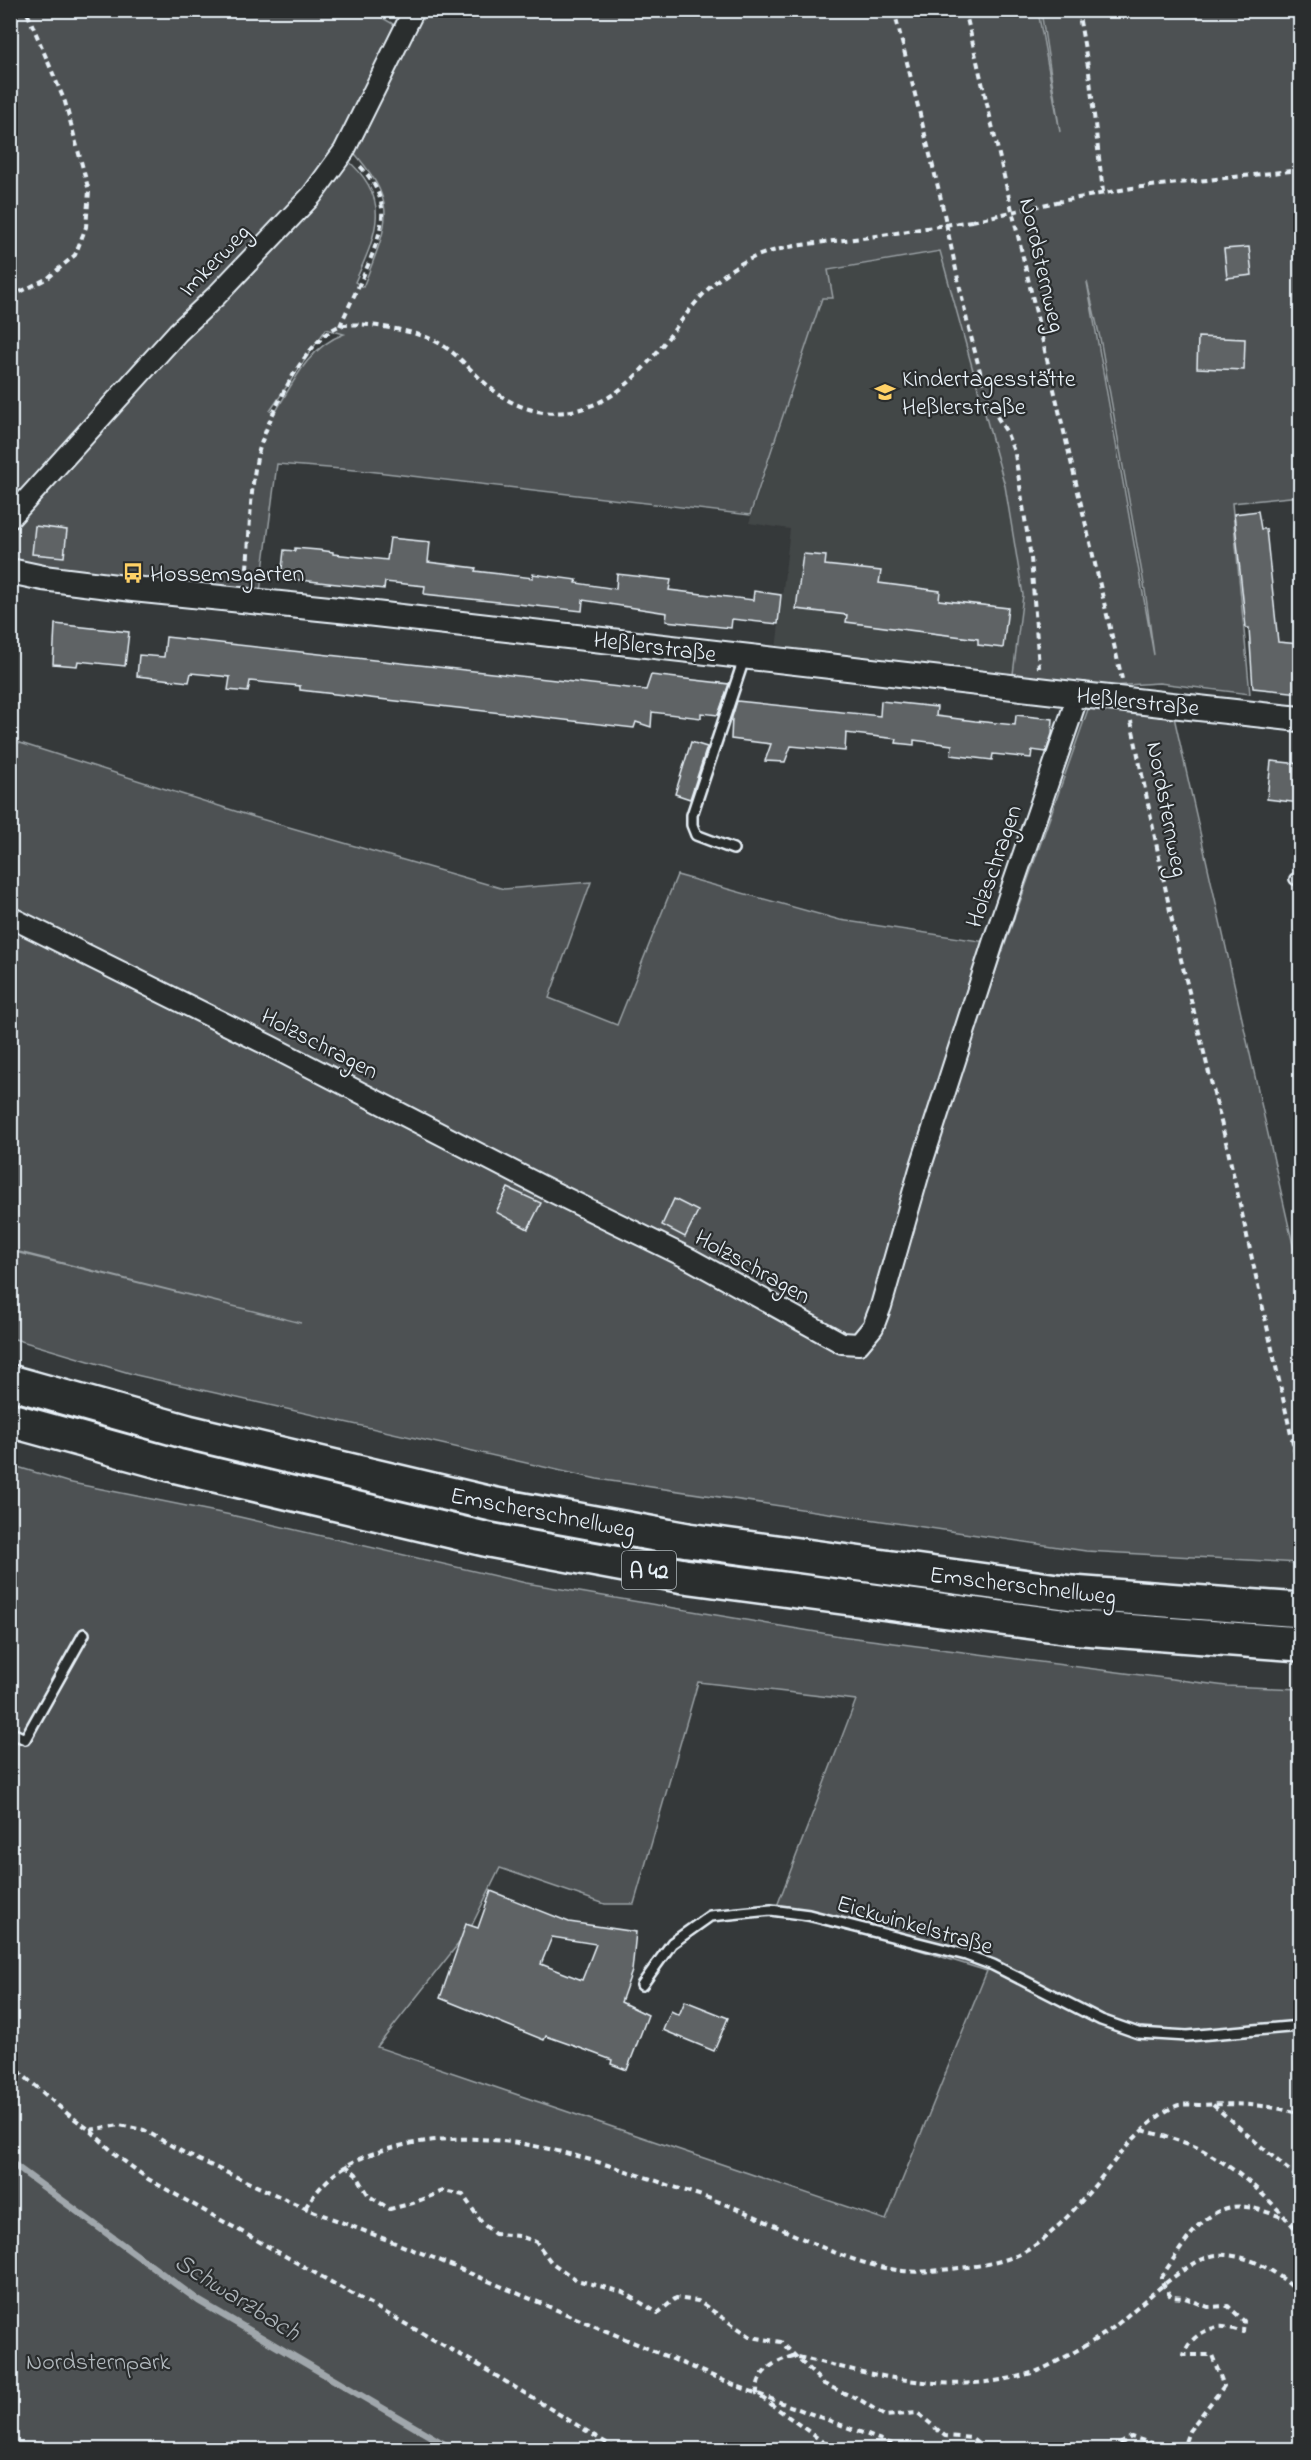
<svg xmlns="http://www.w3.org/2000/svg" width="1311" height="2460" font-family="'Indie Flower',sans-serif">
	<style>
		.built { fill: #424647 }
		.green { fill: #4d5152; stroke: #9aa1a5; stroke-width: 1.5; fill-rule: evenodd }
		.lines { fill: none; stroke-linecap: round; stroke-linejoin: round }
		.stream { stroke: #a0a7ac; stroke-width: 7 }
		.building { fill: #5f6365; stroke: #e8f1f8; stroke-width: 1.5; fill-rule: evenodd }
		.service-casing { stroke: #e8f1f8; stroke-width: 14 }
		.minor-casing { stroke: #e8f1f8; stroke-width: 24 }
		.tertiary-casing { stroke: #e8f1f8; stroke-width: 28 }
		.motorway-casing { stroke: #e8f1f8; stroke-width: 38 }
		.path { stroke: #e8f1f8; stroke-width: 4; stroke-dasharray: 6 4.5; stroke-linecap: butt }
		.service { stroke: #2a2d2e; stroke-width: 9 }
		.minor { stroke: #2a2d2e; stroke-width: 20 }
		.tertiary { stroke: #2a2d2e; stroke-width: 24 }
		.motorway { stroke: #2a2d2e; stroke-width: 33 }
		.tertiary-bridge-casing { stroke: #e8f1f8; stroke-width: 28; stroke-linecap: butt }
		.path-bridge { stroke: #e8f1f8; stroke-width: 4; stroke-dasharray: 6 4.5; stroke-linecap: butt }
		.tertiary-bridge { stroke: #2a2d2e; stroke-width: 24 }
		.labels { text-anchor: middle; stroke-width: 4.5; stroke-linejoin: round; paint-order: stroke }
		.shield { fill: #2a2d2e; stroke: #afb6bb; stroke-width: 1.5 }
		.shield-label { font-size: 22px; font-weight: bold; fill: #e8f1f8 }
		.street-label { font-size: 24px; fill: #e8f1f8; stroke: #2a2d2e }
		.poi-label { font-size: 24px; fill: #e8f1f8; stroke: #2a2d2e; text-anchor: start }
		.park-label { font-size: 24px; fill: #b2b9be; stroke: #2a2d2e }
		.water-label { font-size: 26px; font-style: italic; fill: #acb3b8; stroke: #2a2d2e }
	</style>
	<rect width="100%" height="100%" fill="#35393a"/>
	<filter id="ink" filterUnits="userSpaceOnUse"><feTurbulence type="fractalNoise" baseFrequency=".0167" numOctaves="2"/><feDisplacementMap in="SourceGraphic" scale="12" xChannelSelector="R" yChannelSelector="G"/><feConvolveMatrix kernelMatrix="1 2 1 2 8 2 1 2 1" color-interpolation-filters="sRGB"/></filter>
	<g filter="url(#ink)">
		<path class="built" d="M941 251 1005 486 1023 595 1012 682 775 658 790 529 749 523 822 298 833 297 827 270Z"/>
		<g class="green">
			<path d="M369 10 400 28 339 149 307 191 11 515V11Z"/>
			<path d="M420 11H1038L1060 132 1041 11H1300V496L1232 503 1250 694 1159 683 1078 688 1012 682 1023 595 1005 486 940 251 828 270 833 298H822L750 515 368 471 277 464 259 600 11 570V521L345 158C393 198 377 233 355 282L363 287C389 221 400 204 350 148ZM1087 282 1100 338 1145 590 1154 655ZM326 329 344 334C308 347 293 383 275 413L270 411Z"/>
			<path d="M1092 698 1172 708 1300 1276V1563L1086 1551 597 1479 136 1375 11 1338V1251L301 1323 11 1250 10 761 17 742 254 817 504 889 591 882 549 998 617 1025 677 875 840 920 993 943 915 1199Z"/>
			<path d="M11 1465 67 1482 231 1515 526 1583 840 1636 1226 1686 1300 1689V2449H11ZM698 1682 856 1700 774 1914 884 1939 987 1971 886 2220 377 2047 470 1929 500 1868 605 1904H634Z"/>
		</g>
		<g class="lines">
			<path class="stream" d="M10 2162 199 2301 454 2450"/>
		</g>
		<g class="building">
			<path d="M1249 247 1252 275 1227 278 1224 249Z"/>
			<path d="M1198 337 1245 339 1244 370 1197 368Z"/>
			<path d="M1258 511 1261 529H1266L1278 642 1300 644V693L1253 688 1249 628H1246L1234 514Z"/>
			<path d="M35 526 67 530 64 557 32 554Z"/>
			<path d="M390 538 430 542 428 562 476 568 475 571 533 578V574L577 580 576 583 616 589 617 574 671 580 669 590 753 600 754 591 781 595 778 624 732 619 731 628 666 621 667 613 583 600 582 611 424 594 425 586 385 582 384 589 281 578 284 550 295 551V548L318 550 333 552V554L387 560Z"/>
			<path d="M803 554 826 556 825 565 881 571 879 583 940 591 939 600 1008 608 1003 648 978 645V639L846 622 847 615 796 609Z"/>
			<path d="M55 624 129 632 125 666 78 661 77 666 53 664Z"/>
			<path d="M166 637 646 690 651 675 729 684 718 715 701 713V718L652 712 651 727 636 722 634 728 300 690V686L250 681 248 692 228 690 230 677 191 673 189 682 137 676 139 655 164 657Z"/>
			<path d="M737 701 880 716 881 701 937 707 936 716 975 721 1015 725 1016 715 1053 719 1052 734 1046 752 1032 750 1031 758 993 754 992 760 951 755 952 745 914 740V745L896 743 897 739 846 733 845 751 791 746 785 762 765 761 771 744 731 739 732 717Z"/>
			<path d="M691 742 707 747 690 799 675 794Z"/>
			<path d="M1271 761 1300 764V803L1267 799Z"/>
			<path d="M508 1188 541 1203 528 1229 496 1212Z"/>
			<path d="M674 1199 698 1211 685 1237 662 1225Z"/>
			<path d="M491 1891 569 1922 636 1932 632 1971 621 2002 648 2015 627 2070 611 2064 612 2060 580 2048 546 2036 544 2040 440 1998 466 1924 478 1928ZM552 1937 596 1944 582 1980 541 1964Z"/>
			<path d="M685 2001 728 2018 714 2051 663 2030 671 2011 679 2015Z"/>
		</g>
		<g class="lines">
			<g class="service-casing">
				<g id="service">
					<path d="M733 849 696 835 692 825V815L744 659"/>
					<path d="M1295 879 1300 877"/>
					<path d="M10 1732 25 1739 84 1634"/>
					<path d="M642 1985 672 1943 710 1916 771 1910 809 1915 966 1955 993 1965 1101 2020 1138 2033 1187 2036 1300 2026"/>
				</g>
			</g>
			<g class="minor-casing">
				<g id="minor">
					<path d="M10 518 178 332 216 296 312 195 344 151 414 10"/>
					<path d="M10 917 270 1046 553 1192 690 1259 842 1343 859 1344 873 1327 881 1306 920 1169 993 943 1078 695"/>
				</g>
			</g>
			<g class="tertiary-casing">
				<g id="tertiary">
					<path d="M10 571 43 578 133 589 349 611 1082 695"/>
					<path d="M1162 704 1300 719"/>
				</g>
			</g>
			<g class="motorway-casing">
				<g id="motorway">
					<path d="M10 1382 188 1432 496 1505 688 1540 1072 1593 1300 1610"/>
					<path d="M10 1420 177 1466 489 1540 684 1576 1070 1627 1300 1644"/>
				</g>
			</g>
			<g class="path">
				<path d="M894 10 940 195 967 321 982 379 991 407 1006 431 1015 454 1031 558 1039 668"/>
				<path d="M965 10 1122 679"/>
				<path d="M1078 10 1089 72 1103 192"/>
				<path d="M1056 202 1132 188 1300 170"/>
				<path d="M10 293H18L48 278 75 255 86 227 89 191 65 102 26 10"/>
				<path d="M340 326C353 295 385 240 382 208 380 191 370 176 358 164"/>
				<path d="M246 579C250 539 249 498 257 458 265 423 303 343 337 327 355 319 417 331 435 341 455 351 469 369 485 383 514 410 549 420 587 407 653 386 678 303 735 267 771 244 822 243 862 238 899 233 936 226 972 221"/>
				<path d="M1131 721 1175 935 1227 1146 1300 1475"/>
				<path d="M10 2064 69 2115 90 2130 116 2155 148 2179 475 2363 618 2450"/>
				<path d="M1213 2105 1300 2180"/>
				<path d="M90 2130 119 2125 144 2130 188 2155 305 2208 434 2258 734 2385 908 2450"/>
				<path d="M1142 2130C1160 2135 1179 2140 1196 2147 1236 2166 1272 2201 1300 2234"/>
				<path d="M345 2165 356 2174 369 2196 390 2209 413 2203 443 2191 463 2195 482 2223 495 2234 520 2236 536 2242 551 2262 576 2280 623 2292 658 2313 676 2298 698 2301 751 2337 781 2342 824 2384 862 2401 885 2416 918 2413 945 2436 972 2438 987 2450"/>
				<path d="M305 2208C331 2168 359 2155 404 2145 490 2126 572 2153 654 2180 681 2190 711 2198 738 2209 792 2232 845 2264 903 2271 921 2273 941 2270 959 2268 979 2266 999 2263 1018 2255 1054 2240 1095 2185 1120 2154 1133 2139 1159 2111 1179 2105 1186 2104 1195 2105 1202 2105 1234 2103 1269 2104 1300 2114"/>
				<path d="M834 2450 757 2394C756 2372 774 2361 794 2356 876 2375 950 2398 1035 2372 1049 2367 1102 2337 1114 2327 1136 2309 1189 2257 1217 2255 1248 2253 1281 2273 1300 2295"/>
				<path d="M1111 2450 1131 2437 1162 2446 1183 2448 1189 2431 1224 2386 1212 2355H1184C1188 2340 1203 2329 1219 2327 1226 2326 1236 2330 1243 2332L1244 2321 1228 2306 1208 2307 1185 2298 1171 2297 1163 2284 1161 2277C1182 2249 1204 2201 1246 2207 1259 2208 1273 2215 1286 2218"/>
			</g>
			<use href="#service" class="service"/>
			<use href="#minor" class="minor"/>
			<use href="#tertiary" class="tertiary"/>
			<use href="#motorway" class="motorway"/>
			<g class="tertiary-bridge-casing">
				<path id="tertiary-bridge" d="M1082 695 1162 704"/>
			</g>
			<path class="path-bridge" d="M972 221 1056 202"/>
			<use href="#tertiary-bridge" class="tertiary-bridge"/>
		</g>
	</g>
	<defs>
		<g id="school-bare" transform="scale(1.62)"><path d="M0-5L7-2L0 1L-7-2ZM-4 1L0 2.5L4 1V4Q0 6-4 4Z" fill="#ffd166" stroke="#2a2d2e" stroke-width="2.5" paint-order="stroke"/></g>
		<g id="bus-bare" transform="scale(1.62)"><path d="M-5-6H5V4H4V6H2V4H-2V6H-4V4H-5ZM-3.5-4V0h7V-4ZM-3.5 1.2v1.5H-2V1.2ZM2 1.2v1.5H3.5V1.2Z" fill="#ffd166" stroke="#2a2d2e" stroke-width="2.5" paint-order="stroke"/></g>
	</defs>
	<g fill-rule="evenodd">
		<use href="#school-bare" x="885" y="392"/>
		<use href="#bus-bare" x="133" y="573"/>
	</g>
	<g class="labels">
		<rect class="shield" x="622" y="1551" width="54" height="38" rx="4.5"/>
		<g class="shield-label">
			<text x="649" y="1578">A 42</text>
		</g>
		<g class="street-label">
			<text transform="translate(214 260) rotate(-46)" y="8">Imkerweg</text>
			<text transform="translate(1043 265) rotate(77)" y="8">Nordsternweg</text>
			<text transform="translate(655 646) rotate(7)" y="8">Heßlerstraße</text>
			<text transform="translate(1138 701) rotate(6)" y="8">Heßlerstraße</text>
			<text transform="translate(1168 809) rotate(79)" y="8">Nordsternweg</text>
			<text transform="translate(993 866) rotate(-71)" y="8">Holzschragen</text>
			<text transform="translate(320 1043) rotate(27)" y="8">Holzschragen</text>
			<text transform="translate(753 1266) rotate(29)" y="8">Holzschragen</text>
			<text transform="translate(543 1512) rotate(11)" y="8">Emscherschnellweg</text>
			<text transform="translate(1023 1585) rotate(7)" y="8">Emscherschnellweg</text>
			<text transform="translate(915 1924) rotate(16)" y="8">Eickwinkelstraße</text>
		</g>
		<g class="poi-label">
			<text x="902" y="386">Kindertagesstätte<tspan x="902" dy="28">Heßlerstraße</tspan></text>
			<text x="150" y="581">Hossemsgarten</text>
		</g>
		<g class="park-label">
			<text x="98" y="2369">Nordsternpark</text>
		</g>
		<g class="water-label">
			<text transform="translate(238 2296) rotate(32)" y="9">Schwarzbach</text>
		</g>
	</g>
	<rect width="1311" height="2460" fill="none" stroke="#2a2d2e" stroke-width="36"/>
	<rect x="18" y="18" width="1275" height="2424" fill="none" stroke="#e8f1f8" stroke-width="2" filter="url(#ink)"/>
</svg>
